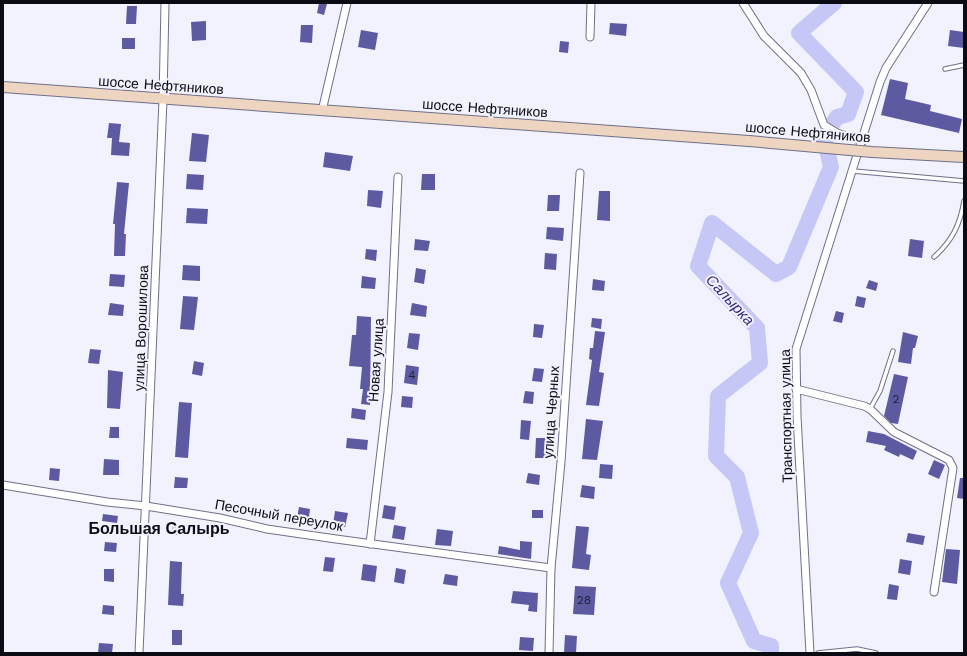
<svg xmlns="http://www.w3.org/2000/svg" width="967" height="656" font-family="'Work Sans',sans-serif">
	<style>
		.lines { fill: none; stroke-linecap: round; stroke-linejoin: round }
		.river { stroke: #c6c7f7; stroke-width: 16 }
		.building { fill: #5e5aa1 }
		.service-casing { stroke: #6f6f89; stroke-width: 5.5 }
		.minor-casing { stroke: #6f6f89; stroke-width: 9 }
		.secondary-casing { stroke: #6f6f89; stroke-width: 12 }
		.service { stroke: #fff; stroke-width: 3.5 }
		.minor { stroke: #fff; stroke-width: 7 }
		.secondary { stroke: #edd5c1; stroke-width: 10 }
		.secondary-bridge-casing { stroke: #6f6f89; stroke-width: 12; stroke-linecap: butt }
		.secondary-bridge { stroke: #edd5c1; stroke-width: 10 }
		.labels { text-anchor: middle; stroke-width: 4; stroke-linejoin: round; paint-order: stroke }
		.number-label { font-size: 12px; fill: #201f37 }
		.street-label { font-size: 14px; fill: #0b0b14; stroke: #f1f2fe }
		.water-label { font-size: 15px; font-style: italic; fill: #36277e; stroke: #f1f2fe }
		.quarter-label { font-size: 16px; font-weight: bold; fill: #0b0b14; stroke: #f1f2fe }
	</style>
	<rect width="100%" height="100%" fill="#f1f2fe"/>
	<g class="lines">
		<path class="river" d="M771 653V646L754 641 728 583 751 533 737 477 716 456 718 396 760 363 757 328 698 266 712 223 776 274 789 267 831 167 824 137 837 117 848 114 856 92 799 33 834 3"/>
	</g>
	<g class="building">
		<path d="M319 3 327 4 324 15 317 13Z"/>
		<path d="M127 6H137L136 24H126Z"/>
		<path d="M206 21V40L192 41 191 22Z"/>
		<path d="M610 23 627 24 626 36 609 34Z"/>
		<path d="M301 25H313L312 43 300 42Z"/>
		<path d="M361 30 378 33 375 50 358 47Z"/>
		<path d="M950 30 964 32V48L948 46Z"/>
		<rect x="122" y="38" width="13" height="11"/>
		<path d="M560 41 569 42 568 53 559 52Z"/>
		<path d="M890 79 908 83 905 99 931 105 930 111 962 119 959 133 881 115Z"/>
		<path d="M109 123 121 124 119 142 130 143 129 156 111 155 112 138H107Z"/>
		<path d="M192 133 209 135 206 162 189 161Z"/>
		<path d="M325 152 353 156 350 171 323 167Z"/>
		<path d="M187 174 204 175 203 190 186 189Z"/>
		<path d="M422 174H435V190H421Z"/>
		<path d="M117 182 129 183 124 234H126L125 256H114L115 224H113Z"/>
		<path d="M368 190 383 191 381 208 367 206Z"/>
		<path d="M599 191H610V221L597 220Z"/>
		<path d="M548 195H560L559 211H547Z"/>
		<path d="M187 208 208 209 207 224 186 223Z"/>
		<path d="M547 227 564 228 563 241 546 239Z"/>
		<path d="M415 239 430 241 428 251 414 250Z"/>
		<path d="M910 239 924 241 922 258 908 256Z"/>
		<path d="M366 249 377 250 376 261 365 259Z"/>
		<path d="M545 253 557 254 556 270 544 269Z"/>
		<path d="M183 265 200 266V281L182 280Z"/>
		<path d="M416 268 426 270 424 284 414 282Z"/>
		<path d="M110 274 125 275 124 287 109 286Z"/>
		<path d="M362 276 376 278 375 289 361 288Z"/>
		<path d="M593 279 605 281 604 291 592 290Z"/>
		<path d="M869 280 878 283 876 291 866 288Z"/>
		<path d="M183 296 198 297 194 330 180 329Z"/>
		<path d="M857 296 866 298 864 308 855 306Z"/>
		<path d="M110 303 124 305 123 316 108 315Z"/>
		<path d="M412 303 427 306 426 317 410 315Z"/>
		<path d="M836 311 844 313 842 323 833 321Z"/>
		<path d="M357 316 371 317 370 405 361 404 363 389H360L362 367 349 366 352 335H356Z"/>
		<path d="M592 318 602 319 601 329 591 327Z"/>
		<path d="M534 324 544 325 542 338 533 337Z"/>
		<path d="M595 331 605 332 599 372 604 373 599 406 586 405 592 360 589 359 590 348H593Z"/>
		<path d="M903 332 918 336 915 348H913L911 364 898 362Z"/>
		<path d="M409 333 420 334 418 350 407 348Z"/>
		<path d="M90 349 101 350 99 364 88 363Z"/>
		<path d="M194 361 204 363 202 376 192 374Z"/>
		<path d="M406 365 419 367 417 385 404 383Z"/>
		<path d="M534 368 544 369 542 382 532 381Z"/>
		<path d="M108 370 123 372 120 409 107 408Z"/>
		<path d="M894 374 908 377 898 424 891 423 884 416Z"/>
		<path d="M525 391 534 392 533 404 523 403Z"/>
		<path d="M402 396 413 397 412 408 401 407Z"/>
		<path d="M179 402 192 403 188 458 175 457Z"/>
		<path d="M352 408 366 410 365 420 351 418Z"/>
		<path d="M586 419 603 421 597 460 582 459Z"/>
		<path d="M521 420 531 421 529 440 520 439Z"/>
		<path d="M110 427H119V438H109Z"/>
		<path d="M868 431 884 434 917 451 913 460 900 454 899 457 884 450 886 446 866 442Z"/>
		<path d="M347 438 368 440 367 450 346 448Z"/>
		<path d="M536 438H549L548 458H535Z"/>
		<path d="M104 459 119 460V475H103Z"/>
		<path d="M934 460 945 465 939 479 928 474Z"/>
		<path d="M600 464 613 465 612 479 599 478Z"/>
		<path d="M50 468 60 469 59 481 49 480Z"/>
		<path d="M528 473 540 475 539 485 526 483Z"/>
		<path d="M175 477 188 478 187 488H174Z"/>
		<path d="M960 478H964V499L957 498Z"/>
		<path d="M582 485 595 487 594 499 580 497Z"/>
		<path d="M384 505 396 507 394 520 382 518Z"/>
		<path d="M299 507 310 509 308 525 296 523Z"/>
		<rect x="532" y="510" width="11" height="8"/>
		<path d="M335 511 348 513 345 527 333 525Z"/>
		<path d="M103 514 118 516 117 523 102 521Z"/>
		<path d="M173 525H181L180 535H172Z"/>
		<path d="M394 525 406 527 404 540 392 538Z"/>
		<path d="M576 526 589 527 586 554 591 555 589 570 572 568Z"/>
		<path d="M437 529 453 531 451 546 435 545Z"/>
		<path d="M908 533 925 536 923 545 906 542Z"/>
		<path d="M520 541 532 542 531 559 498 554 499 546 520 550Z"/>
		<path d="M105 542 117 543 116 552 104 551Z"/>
		<path d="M946 549 960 550 957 584 942 582Z"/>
		<path d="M325 557 335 558 333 572 323 571Z"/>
		<path d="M900 559 912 561 910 575 898 573Z"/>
		<path d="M170 561 182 562 181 594H184L183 606 168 605Z"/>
		<path d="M363 564 377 566 375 582 361 580Z"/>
		<path d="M396 568 406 570 404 584 394 582Z"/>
		<path d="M104 569H114V582L104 581Z"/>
		<path d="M445 574 458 576 457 586 443 584Z"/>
		<path d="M889 584 899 586 897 600 887 599Z"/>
		<path d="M575 586 596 587 594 615 573 614Z"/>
		<path d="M513 591 538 593 537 612 528 611 529 605 511 603Z"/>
		<path d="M103 605 114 606V615L102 614Z"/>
		<rect x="172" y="630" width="10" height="15"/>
		<path d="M565 635 577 636 576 653H564Z"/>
		<path d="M520 637 534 638 533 651 519 650Z"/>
		<path d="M99 643 113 644 112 653H98Z"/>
	</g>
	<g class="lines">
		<g class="service-casing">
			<g id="service">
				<path d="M945 69 964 65"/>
				<path d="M853 171 964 181"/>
				<path d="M934 257C952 241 960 225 964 201"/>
				<path d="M870 409 880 391 893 351"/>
				<path d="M818 653 857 649 876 653"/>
			</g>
		</g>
		<g class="minor-casing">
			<g id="minor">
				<path d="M743 3 764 36 801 73 811 90 824 125 837 133 863 141"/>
				<path d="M590 37 591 3"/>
				<path d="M322 111 347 3"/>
				<path d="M796 389 864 406 870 409 894 432 949 460 953 468 934 592"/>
				<path d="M3 485 107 502 146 506 220 518 267 529 336 539 551 568"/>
				<path d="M370 544 388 392 398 177"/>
				<path d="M139 653 163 100 165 3"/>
				<path d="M549 653 551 568 561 462 580 173"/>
				<path d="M810 653 797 416 796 349 880 82 886 68 928 3"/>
			</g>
		</g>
		<g class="secondary-casing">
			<path id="secondary" d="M3 87 749 141"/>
		</g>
		<use href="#service" class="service"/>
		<use href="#minor" class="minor"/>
		<use href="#secondary" class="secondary"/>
		<g class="secondary-bridge-casing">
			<path id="secondary-bridge" d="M749 141 872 152 964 157"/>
		</g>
		<use href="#secondary-bridge" class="secondary-bridge"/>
	</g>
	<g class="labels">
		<g class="number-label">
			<text x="412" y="379">4</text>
			<text x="896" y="403">2</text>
			<text x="584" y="604">28</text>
		</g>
		<g class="street-label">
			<text transform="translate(161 85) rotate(4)" y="5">шоссе Нефтяников</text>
			<text transform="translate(485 108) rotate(4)" y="5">шоссе Нефтяников</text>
			<text transform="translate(808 132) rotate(5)" y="5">шоссе Нефтяников</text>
			<text transform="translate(141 328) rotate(-88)" y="5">улица Ворошилова</text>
			<text transform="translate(376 360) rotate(-86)" y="5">Новая улица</text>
			<text transform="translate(551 412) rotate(-86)" y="5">улица Черных</text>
			<text transform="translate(786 416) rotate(-91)" y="5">Транспортная улица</text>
			<text transform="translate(279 515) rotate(10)" y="5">Песочный переулок</text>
		</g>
		<g class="water-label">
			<text transform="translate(730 300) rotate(47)" y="5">Салырка</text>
		</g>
		<g class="quarter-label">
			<text x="159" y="534">Большая Салырь</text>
		</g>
	</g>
	<rect width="967" height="656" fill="none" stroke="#0b0b14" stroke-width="8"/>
</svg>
